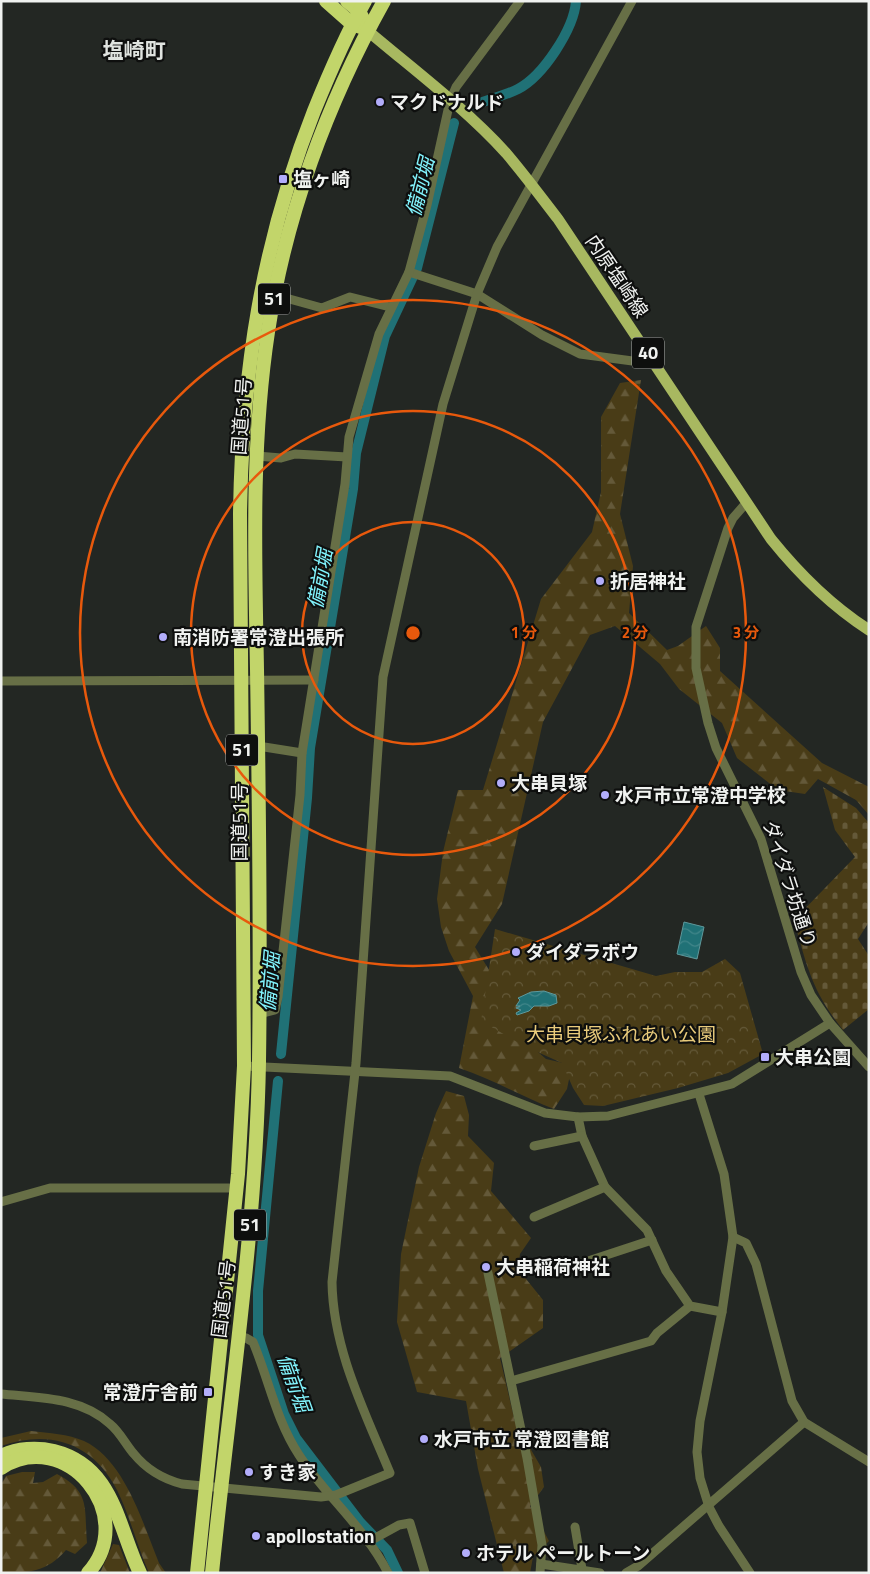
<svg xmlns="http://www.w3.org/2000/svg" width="870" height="1574" font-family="'Titillium Web','Noto Sans JP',sans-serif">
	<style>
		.forest { fill: url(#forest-firs) }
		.cemetery { fill: url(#cemetery-stones) }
		.park { fill: url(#park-crowns) }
		.water { fill: url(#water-waves); stroke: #5e989b }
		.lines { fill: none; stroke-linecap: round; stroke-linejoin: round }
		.canal { stroke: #207176; stroke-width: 10 }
		.minor { stroke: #676f46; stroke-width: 9 }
		.major { stroke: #a8b860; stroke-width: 11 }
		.highway { stroke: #c2d56a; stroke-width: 14 }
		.ring { fill: none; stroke: #e8590c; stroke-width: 2.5 }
		.poi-dot { fill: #b2adfa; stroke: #0e0f0e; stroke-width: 2 }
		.labels { text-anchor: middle; stroke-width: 4.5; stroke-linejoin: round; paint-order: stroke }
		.shield { fill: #0e0f0e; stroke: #acaeac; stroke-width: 1 }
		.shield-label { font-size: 18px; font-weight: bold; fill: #f0f2f0 }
		.poi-label { font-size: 19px; font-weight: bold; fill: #f0f2f0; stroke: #0e0f0e; text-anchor: start }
		.street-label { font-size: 19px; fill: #f0f2f0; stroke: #0e0f0e }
		.park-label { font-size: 19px; fill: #e9cb7b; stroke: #0e0f0e }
		.water-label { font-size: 20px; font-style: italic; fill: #82f4fd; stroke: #0e0f0e }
		.quarter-label { font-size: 21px; font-weight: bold; fill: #dfe3df; stroke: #0e0f0e }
		.centre { fill: #e8590c; stroke: #0e0f0e; stroke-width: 2.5 }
		.ring-label { font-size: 15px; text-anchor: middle; font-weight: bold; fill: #e8590c; stroke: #0e0f0e; stroke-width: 4.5; stroke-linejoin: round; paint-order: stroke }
	</style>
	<defs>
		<pattern id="forest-firs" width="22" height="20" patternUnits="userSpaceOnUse" patternTransform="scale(1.25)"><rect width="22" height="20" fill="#493c17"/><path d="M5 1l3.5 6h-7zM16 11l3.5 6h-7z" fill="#645939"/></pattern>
		<pattern id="cemetery-stones" width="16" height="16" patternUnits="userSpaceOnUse" patternTransform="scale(1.25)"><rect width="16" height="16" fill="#493c17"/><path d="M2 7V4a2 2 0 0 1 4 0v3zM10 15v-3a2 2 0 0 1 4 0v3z" fill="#645939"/></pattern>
		<pattern id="park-crowns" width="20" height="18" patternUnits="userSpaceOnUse" patternTransform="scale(1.25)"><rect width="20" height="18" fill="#493c17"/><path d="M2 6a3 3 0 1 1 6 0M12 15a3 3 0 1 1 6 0" fill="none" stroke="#645939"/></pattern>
		<pattern id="water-waves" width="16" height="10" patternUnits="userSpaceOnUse" patternTransform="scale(1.25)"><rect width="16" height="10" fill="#207176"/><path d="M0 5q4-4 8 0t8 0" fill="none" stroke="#41868a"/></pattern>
	</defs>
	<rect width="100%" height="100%" fill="#232723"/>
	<g class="forest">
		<path d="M641 380 620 514 633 566 629 613 667 650 678 646 706 626 720 648V671L822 763 869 787V815L856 800 818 779 805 794 778 790 737 758 722 723 679 689 660 664 615 626 590 635 543 722 502 904 475 947 497 983 507 1025 546 1059 572 1065 567 1089 554 1109C521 1096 492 1079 459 1068L473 996 449 951 441 927 437 899 443 852 458 790H483L541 599 592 532 601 492V417L620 383Z"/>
		<path d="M446 1091 464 1096 469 1115 468 1136 494 1163 491 1191 531 1238 520 1254 518 1269 543 1300V1328L500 1358 515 1422 541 1467 544 1487 530 1506 549 1541 533 1557 530 1573H504L478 1469 466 1401 417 1392 397 1322 401 1254 419 1167 436 1113Z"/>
		<path d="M31 1431C49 1433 68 1434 84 1441 125 1460 143 1524 159 1563L166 1573H149C137 1546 130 1516 117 1490 93 1443 50 1429 1 1446V1438Z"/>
		<path d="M22 1472H35L33 1483 43 1482 57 1474C91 1492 84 1508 87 1543L75 1554 66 1550C47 1572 29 1573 1 1573V1484L6 1476Z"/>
		<path d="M113 1544 119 1545 130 1573H100Z"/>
	</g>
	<path class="cemetery" d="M823 787 856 808 869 823V922L858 939 869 956V1009L843 1030C812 991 807 967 794 920L855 857 835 830Z"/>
	<path class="park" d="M495 929 656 976 675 972H702L725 959 740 973 763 1054 728 1073 678 1088 603 1106 584 1105 573 1088 562 1063 524 1046 481 1021Z"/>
	<g class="water">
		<path d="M684 922 704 927 697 959 677 954Z"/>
		<path d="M544 991 556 995 557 1003 549 1006H534L529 1011 517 1015 516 1013 521 1010 516 1008 520 1006H516L520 1000 518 998 531 992Z"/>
	</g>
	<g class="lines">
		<g class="canal">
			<path d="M475 105C489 99 504 96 518 89 543 76 574 29 576 1"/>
			<path d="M281 1054 307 798 310 748 353 489 356 453 385 336 417 268 454 123"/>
			<path d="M278 1081 258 1291V1335L284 1414 296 1438 360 1522 387 1550 398 1573"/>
		</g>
		<g class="minor">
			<path d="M409 272 477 294 542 335 580 354 655 364"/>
			<path d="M275 295 322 308 350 297 390 307"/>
			<path d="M257 456 281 458 295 454 347 457"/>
			<path d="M747 502 733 518 728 528 696 627V668L708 723 716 748 761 839 801 972 811 995 830 1023 869 1067"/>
			<path d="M1 681 314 680"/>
			<path d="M258 746 302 753"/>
			<path d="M259 1014 275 1010 278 997 300 795 302 753 345 484 349 437 379 334 409 272 427 205 450 101 456 87 520 1"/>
			<path d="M244 1066 450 1076 545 1113 578 1117 608 1116 732 1084 830 1023"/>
			<path d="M699 1094 724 1174 733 1237 722 1312 700 1421 697 1452 700 1478 709 1507 719 1526 750 1573"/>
			<path d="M578 1117 582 1136 605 1187 647 1230 666 1271 690 1306 722 1312"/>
			<path d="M534 1146 582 1136"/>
			<path d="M1 1202 50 1188H237"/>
			<path d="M534 1217 605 1187"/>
			<path d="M733 1237 746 1243 756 1264 792 1401 804 1422 869 1462"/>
			<path d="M576 1265 652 1240"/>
			<path d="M488 1273 527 1458 542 1545 540 1573"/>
			<path d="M237 1336 246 1338 253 1342C269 1380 276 1420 299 1455 325 1495 366 1529 388 1573"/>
			<path d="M511 1381 651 1341 657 1333 690 1306"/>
			<path d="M1 1394C40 1398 80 1397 110 1424 120 1432 126 1445 134 1454 147 1470 163 1479 182 1484L321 1497 336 1495 390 1473C365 1412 333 1350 332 1282L356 1063 383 677 443 404 477 294 497 247 632 1"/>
			<path d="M575 1527 582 1569"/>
			<path d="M368 1542 399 1525 410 1523 425 1573"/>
			<path d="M541 1564 600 1573"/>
			<path d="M626 1573 638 1566 804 1422"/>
		</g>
		<path class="major" d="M368 31C414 70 465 108 506 153 524 174 541 197 558 219L771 539C800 575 830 605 869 630"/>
		<g class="highway">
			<path d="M326 1 352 24 361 27"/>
			<path d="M347 1 359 11 363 19"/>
			<path d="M1 1456C17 1448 37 1447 54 1451 114 1466 117 1525 140 1573"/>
			<path d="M1 1468C66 1426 140 1515 88 1573"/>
			<path d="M197 1573 238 1174 244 1066 240 514C242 372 262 243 314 111 329 74 345 36 365 1"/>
			<path d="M212 1573C229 1403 256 1233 259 1062 261 931 259 800 257 669 255 557 251 444 268 332 285 217 327 103 384 1"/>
		</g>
	</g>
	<g class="ring">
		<circle cx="413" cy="633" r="111"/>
		<circle cx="413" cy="633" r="222"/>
		<circle cx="413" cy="633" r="333"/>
	</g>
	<g class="poi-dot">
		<circle cx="380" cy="102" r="5"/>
		<rect x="278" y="174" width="10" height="10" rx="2.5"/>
		<circle cx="600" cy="581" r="5"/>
		<circle cx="163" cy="637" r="5"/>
		<circle cx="501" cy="783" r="5"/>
		<circle cx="605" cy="795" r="5"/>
		<circle cx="516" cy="952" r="5"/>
		<rect x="760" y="1052" width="10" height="10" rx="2.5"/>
		<circle cx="486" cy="1267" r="5"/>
		<rect x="203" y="1387" width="10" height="10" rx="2.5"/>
		<circle cx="424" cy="1439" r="5"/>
		<circle cx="249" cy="1472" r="5"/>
		<circle cx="256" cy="1536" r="5"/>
		<circle cx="466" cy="1553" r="5"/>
	</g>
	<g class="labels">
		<g class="shield">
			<rect x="258" y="283.5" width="32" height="31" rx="4"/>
			<rect x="632" y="337.5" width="32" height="31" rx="4"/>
			<rect x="226" y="734.5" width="32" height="31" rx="4"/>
			<rect x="234" y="1209.5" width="32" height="31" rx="4"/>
		</g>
		<g class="shield-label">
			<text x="274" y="305">51</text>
			<text x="648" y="359">40</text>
			<text x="242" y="756">51</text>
			<text x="250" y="1231">51</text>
		</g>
		<g class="poi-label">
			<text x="390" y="109">マクドナルド</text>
			<text x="293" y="186">塩ヶ崎</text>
			<text x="610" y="588">折居神社</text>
			<text x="173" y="644">南消防署常澄出張所</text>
			<text x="511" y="790">大串貝塚</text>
			<text x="615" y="802">水戸市立常澄中学校</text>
			<text x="526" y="959">ダイダラボウ</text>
			<text x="775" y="1064">大串公園</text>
			<text x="496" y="1274">大串稲荷神社</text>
			<text x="198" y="1399" text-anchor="end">常澄庁舎前</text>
			<text x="434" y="1446">水戸市立 常澄図書館</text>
			<text x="259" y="1479">すき家</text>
			<text x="266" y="1543">apollostation</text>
			<text x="476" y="1560">ホテル ペールトーン</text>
		</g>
		<g class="street-label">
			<text transform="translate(617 276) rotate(56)" y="7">内原塩崎線</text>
			<text transform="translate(241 416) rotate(-86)" y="7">国道51号</text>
			<text transform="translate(239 822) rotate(-90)" y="7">国道51号</text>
			<text transform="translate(790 884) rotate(72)" y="7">ダイダラ坊通り</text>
			<text transform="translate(223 1299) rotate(-83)" y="7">国道51号</text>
		</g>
		<g class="park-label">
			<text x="621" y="1041">大串貝塚ふれあい公園</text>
		</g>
		<g class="water-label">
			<text transform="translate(420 187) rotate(-76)" y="7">備前堀</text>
			<text transform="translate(320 579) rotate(-80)" y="7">備前堀</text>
			<text transform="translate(270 982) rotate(-85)" y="7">備前堀</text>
			<text transform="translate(294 1383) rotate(70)" y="7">備前堀</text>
		</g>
		<g class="quarter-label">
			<text x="134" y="58">塩崎町</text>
		</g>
	</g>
	<circle cx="413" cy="633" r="8" class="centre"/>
	<g class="ring-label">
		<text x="524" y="638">1 分</text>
		<text x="635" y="638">2 分</text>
		<text x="746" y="638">3 分</text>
	</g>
	<rect width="870" height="1574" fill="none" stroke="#f0f2f0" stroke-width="5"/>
</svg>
